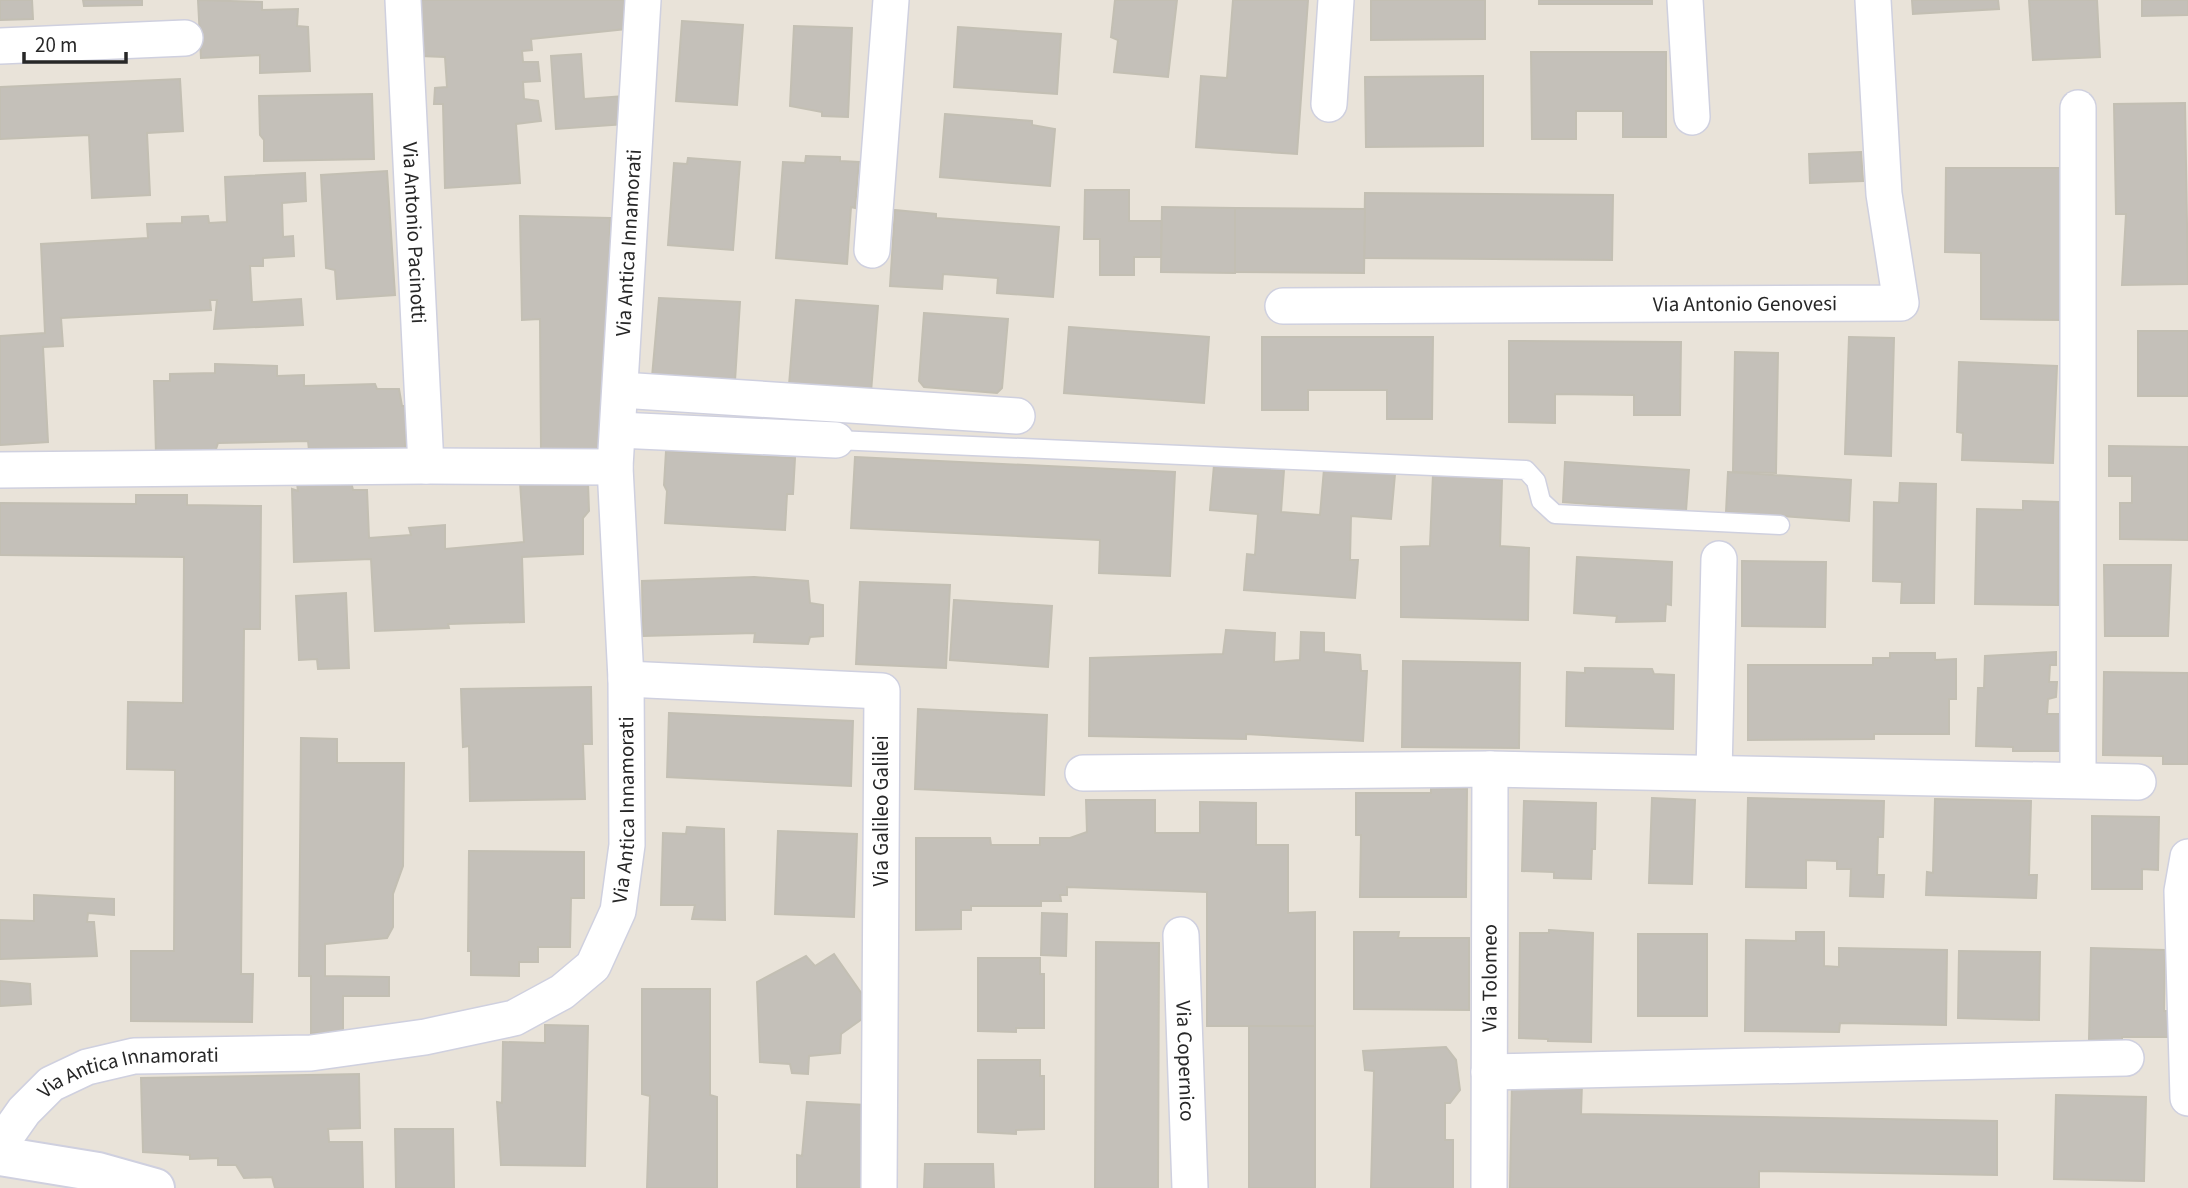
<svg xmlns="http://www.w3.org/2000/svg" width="2188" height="1188" font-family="'Source Sans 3',sans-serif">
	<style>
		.building { fill: #c4c0b9; stroke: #c3bfb3; stroke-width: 2 }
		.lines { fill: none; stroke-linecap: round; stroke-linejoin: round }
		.service-casing { stroke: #cfd0df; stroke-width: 21 }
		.minor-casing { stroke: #cfd0df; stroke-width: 38 }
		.tertiary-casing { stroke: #cfd0df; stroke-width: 42 }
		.service { stroke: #fff; stroke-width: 18 }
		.minor { stroke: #fff; stroke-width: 35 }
		.tertiary { stroke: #fff; stroke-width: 38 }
		.labels { text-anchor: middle; stroke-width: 5; stroke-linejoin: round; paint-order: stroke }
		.street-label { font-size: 21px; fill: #272727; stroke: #fff }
	</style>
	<rect width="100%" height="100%" fill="#e9e3d9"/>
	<g class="building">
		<path d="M0 0H32L33 19 0 20Z"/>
		<path d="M83 0H142V5L84 6Z"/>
		<path d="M198 0 262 2V10L298 9 297 26 308 27 310 71 260 73V55L201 58Z"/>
		<path d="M420 0H624L626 29 531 39 532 50 522 51 523 62H538L540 81 523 82 524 99 538 101 541 121 516 124 520 183 445 188 443 104H434L435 88 447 87 445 57 421 56Z"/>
		<path d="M1115 0H1177L1168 77 1114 72 1118 40 1111 37Z"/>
		<path d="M1233 0H1308L1297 154 1196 147 1201 76 1227 78Z"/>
		<path d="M1371 0H1485V39L1371 40Z"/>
		<rect x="1539" y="0" width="113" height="4"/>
		<path d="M1912 0H1998L1999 9 1913 14Z"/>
		<path d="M2029 0H2097L2100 57 2033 60Z"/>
		<path d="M2142 0H2188V15L2142 16Z"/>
		<path d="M682 21 743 25 737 105 676 101Z"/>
		<path d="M794 26 852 28 848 117 822 116V112L790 106Z"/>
		<path d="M958 27 1061 34 1057 94 954 87Z"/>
		<path d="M1531 52H1666V137H1623V111H1576V139H1532Z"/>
		<path d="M581 54 584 99 624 96 625 124 556 129 551 56Z"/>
		<path d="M1483 76V146L1366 147 1365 77Z"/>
		<path d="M180 79 183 131 147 133 150 195 92 198 89 135 0 139V87Z"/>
		<path d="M372 94 374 159 264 161V140L260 135 259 96Z"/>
		<path d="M2185 103 2188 284 2122 285 2126 214H2116L2114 104Z"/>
		<path d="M945 114 1032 121V125L1055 129 1050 186 940 177Z"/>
		<path d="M1861 152 1863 181 1810 183 1809 154Z"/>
		<path d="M806 156 840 157V161L859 162 855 208 851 207 847 264 776 258 783 162 805 163Z"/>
		<path d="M688 158 740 162 733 250 668 245 674 163 687 164Z"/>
		<path d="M1946 168H2062L2061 320 1981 319V253L1945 252Z"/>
		<path d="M387 171 395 295 337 299 335 270 326 268 321 175Z"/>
		<path d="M305 173 306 201 282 203 283 237 293 236 294 256 263 258V266H250L252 302 301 299 303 325 214 329 217 300H210L211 310 61 318 63 346 43 347 48 442 0 445V336L45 333 41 244 148 238 147 224 182 223V217L208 216 209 223 227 222 225 177Z"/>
		<path d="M1085 190H1129V221H1162L1161 257H1134V275H1100V239H1084Z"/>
		<path d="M1365 193 1613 195 1612 260 1364 258Z"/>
		<path d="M1162 207 1235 208V273L1161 272Z"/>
		<path d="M1235 208 1365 209 1364 273 1235 272Z"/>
		<path d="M895 210 936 214V218L1059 227 1053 297 997 293 998 278 943 274 942 289 890 286Z"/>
		<path d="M520 216 610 218 609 318 604 449 541 450 540 319 522 320Z"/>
		<path d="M659 298 740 302 735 381 652 377Z"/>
		<path d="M796 300 878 306 871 392 789 385Z"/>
		<path d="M924 313 1008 319 1002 388 997 393 924 387 919 381Z"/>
		<path d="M1069 327 1209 337 1204 403 1064 393Z"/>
		<rect x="2138" y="331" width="50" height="65"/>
		<path d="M1262 337H1433L1432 419H1387V390H1308V410H1262Z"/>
		<path d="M1849 337 1894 338 1891 456 1845 454Z"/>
		<path d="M1509 341 1681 342 1680 415H1634V395L1555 394V423L1509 422Z"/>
		<path d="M1735 352 1778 353 1776 473 1733 472Z"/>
		<path d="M1959 362 2057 366 2053 463 1962 460 1963 433 1957 432Z"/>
		<path d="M215 364 277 366V376L304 375V386L375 384 377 389H399L402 406H407L405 451 309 450 308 441 218 443 215 452 156 454 154 381H170V374L215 373Z"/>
		<path d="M2109 446 2188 447V540L2120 539V503H2132V476H2109Z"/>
		<path d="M666 451 795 458 793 494H787L785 530 665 523 667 491 664 485Z"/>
		<path d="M855 457 1175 472 1170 576 1099 573 1100 540 851 528Z"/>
		<path d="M1565 462 1689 470 1686 511 1563 502Z"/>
		<path d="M1214 465 1284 470 1281 512 1320 515 1324 469 1395 474 1391 519 1351 516 1350 560H1358L1355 598 1244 590 1247 554 1255 555 1258 514 1210 510Z"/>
		<path d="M1728 472 1851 480 1849 521 1726 512Z"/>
		<path d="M1433 474 1502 480 1500 546 1529 548 1528 620 1401 617V547L1430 546Z"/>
		<path d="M351 482 353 490H367L369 538 411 535 409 528 445 525V549L524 542 520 482 588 483 589 511 583 518V554L522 557 524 622 448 624 449 628 375 631 371 559 294 562 292 489 298 491 297 483Z"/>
		<path d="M1900 483 1936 484 1934 603H1901L1902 582 1873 581 1874 502 1899 503Z"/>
		<path d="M136 495H187V505L261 506 260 629H244L241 974H253L252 1022 131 1021V951H174L175 770 127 769 128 702 183 703 184 557 0 555V503L136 504Z"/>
		<path d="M2023 501 2059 502 2058 605 1975 604 1977 509 2023 510Z"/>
		<path d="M1577 557 1672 562 1671 605 1666 604 1665 621 1616 622 1617 616 1574 613Z"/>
		<path d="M1742 561 1826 562 1825 627 1742 626Z"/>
		<path d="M2104 565H2171L2168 636H2105Z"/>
		<path d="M754 577 808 581 810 603 823 605V636L810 637 808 644 754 642 755 633 643 636 642 581Z"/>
		<path d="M860 582 950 585 946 668 856 664Z"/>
		<path d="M346 593 349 668 318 669 317 659 299 660 296 596Z"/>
		<path d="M954 600 1052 606 1048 667 950 660Z"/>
		<path d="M1226 630 1275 633 1274 662 1300 660 1301 632 1324 633V652L1360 655 1361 671H1367L1363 741 1246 734V739L1089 736 1090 658 1223 654Z"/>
		<path d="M2056 652V665H2050L2049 682H2057L2056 697 2048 699 2047 714H2064L2063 751H2013V747L1976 746 1978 688H1984L1985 656Z"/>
		<path d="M1890 653H1935V660L1956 659V699H1949V734H1874V739L1748 740V665H1873V658H1890Z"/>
		<path d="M1403 661 1520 663 1519 748 1402 747Z"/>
		<path d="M1585 668 1652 669 1654 674 1674 675 1673 729 1566 726 1567 672 1585 673Z"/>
		<path d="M2104 672 2188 673V764H2163V756L2103 755Z"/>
		<path d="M591 687 592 744H583L585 799 470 801 469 746 463 747 461 689Z"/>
		<path d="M918 709 1047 715 1044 795 915 789Z"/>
		<path d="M669 713 853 721 851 786 667 777Z"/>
		<path d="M301 738 337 739V763H404L403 866 393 894V927L387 938 325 944V976L389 977V996H343V1033H311V976H299Z"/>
		<path d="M1431 788 1467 789 1466 897H1360L1361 835H1356V793H1431Z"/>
		<path d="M1652 798 1695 800 1692 884 1649 883Z"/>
		<path d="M1748 798 1884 801 1883 837H1878L1877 875H1884L1883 897 1850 896 1851 869H1837V861L1806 860V888L1746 887Z"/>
		<path d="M1935 799 2031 801 2029 875H2037L2036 898 1926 895 1927 872 1933 873Z"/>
		<path d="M1086 800H1155V833H1200V802L1256 803V845H1288V913L1315 912V1026H1207V892L1067 887V895H1060L1061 901H1041V906H971V910H961V929L916 930V838H990L991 845H1040V838H1070L1087 832Z"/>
		<path d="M1524 801 1596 803 1595 849H1592L1591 879 1554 878V872L1522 871Z"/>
		<path d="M2092 816 2159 817 2158 870 2142 869V889H2092Z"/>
		<path d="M687 827 724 829 725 920 692 919 695 905H661L663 833 686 834Z"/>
		<path d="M778 831 857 834 854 917 775 914Z"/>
		<path d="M469 851 584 852V898H571L570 947H538V962H519V976L471 975V951H468Z"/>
		<path d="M34 895 114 899V915L88 913 87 922H94L97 956 0 959V920L34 921Z"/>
		<path d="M1042 913 1067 914 1066 956 1041 955Z"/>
		<path d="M1549 930 1593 933 1591 1042 1548 1041V1039L1519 1038 1520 933H1549Z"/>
		<path d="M1354 932H1399L1398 938H1469V1010L1354 1009Z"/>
		<path d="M1796 932H1824V966L1839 967V948L1947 950 1946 1025 1840 1023 1839 1032 1745 1031 1746 940 1796 941Z"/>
		<rect x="1638" y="934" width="69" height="82"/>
		<path d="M1096 942 1159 943 1158 1188H1095Z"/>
		<path d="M2091 948 2165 950 2164 1011H2171L2170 1037H2122V1042L2089 1039Z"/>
		<path d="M1959 951 2040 952 2039 1020 1958 1018Z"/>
		<path d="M834 954 862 994V1019L841 1034 840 1053 809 1056 808 1074 792 1073 790 1064 760 1062 757 982 806 956 815 966Z"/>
		<path d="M978 958H1040V974H1044V1028H1016V1032L978 1031Z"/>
		<path d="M0 981 30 984 31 1004 0 1006Z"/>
		<path d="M642 989H710V1095L717 1097V1188H647L650 1096 642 1094Z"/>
		<path d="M545 1025 588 1026 585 1166 501 1165 497 1102 502 1103 503 1042 545 1043Z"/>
		<rect x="1249" y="1026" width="66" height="162"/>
		<path d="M1446 1047 1456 1060 1460 1090 1450 1103H1445V1140H1453V1188H1371L1374 1071 1365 1070 1363 1051Z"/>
		<path d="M978 1060H1040V1076H1044V1129L1016 1130V1134L978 1132Z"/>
		<path d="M359 1074 360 1128 328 1129 329 1142H362L363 1188H275L272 1177 244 1178 236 1165H218V1158L190 1159V1155L143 1152 141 1078Z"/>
		<path d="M1512 1083 1582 1084 1581 1114 1997 1121V1175L1759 1171V1188H1510Z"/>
		<path d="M2056 1095 2146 1097 2144 1181 2054 1179Z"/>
		<path d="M807 1102 867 1105 866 1188H797V1155L802 1156Z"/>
		<path d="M395 1129H453L454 1188H396Z"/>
		<path d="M925 1164H993L994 1188H924Z"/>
	</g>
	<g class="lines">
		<g class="service-casing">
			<path id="service" d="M836 440 1526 470 1536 481 1541 501 1555 514 1780 525"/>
		</g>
		<g class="minor-casing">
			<g id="minor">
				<path id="s1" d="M403 0 426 466"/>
				<path d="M1685 0 1692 117"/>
				<path d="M0 46 185 38"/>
				<path d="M1329 104 1336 0"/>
				<path d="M872 250 891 0"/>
				<path id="s2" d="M1283 306 1901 303 1884 194 1873 0"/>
				<path d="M621 390 1017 416"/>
				<path d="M618 430 836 440"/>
				<path d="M0 470 426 466 615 467"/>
				<path d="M626 679 882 691 879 1188"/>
				<path d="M1083 773 1490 769 2138 782"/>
				<path d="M1714 773 1719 559"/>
				<path d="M2078 780V108"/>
				<path d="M2188 857 2182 891 2188 1098"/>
				<path id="s3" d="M1181 935 1190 1188"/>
				<path d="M1489 1072 2126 1058"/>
				<path id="s4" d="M0 1145 24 1111 51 1084 87 1067 134 1056 311 1053 425 1037 514 1018 562 992 593 966 618 911 627 845 626 679 615 467 643 0"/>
				<path id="s5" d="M1489 1188 1490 769"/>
			</g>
		</g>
		<g class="tertiary-casing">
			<path id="tertiary" d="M0 1156 98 1172 155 1188"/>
		</g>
		<use href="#service" class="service"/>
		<use href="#minor" class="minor"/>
		<use href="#tertiary" class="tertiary"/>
	</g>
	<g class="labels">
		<g class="street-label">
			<text dy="7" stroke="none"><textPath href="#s1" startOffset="233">Via Antonio Pacinotti</textPath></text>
			<text dy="7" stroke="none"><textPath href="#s4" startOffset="1376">Via Antica Innamorati</textPath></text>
			<text dy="7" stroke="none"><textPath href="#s2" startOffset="462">Via Antonio Genovesi</textPath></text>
			<text dy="7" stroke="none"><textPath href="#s4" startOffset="808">Via Antica Innamorati</textPath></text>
			<text transform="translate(881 811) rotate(-90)" y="7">Via Galileo Galilei</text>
			<text dy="7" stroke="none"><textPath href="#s5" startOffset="210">Via Tolomeo</textPath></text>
			<text dy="7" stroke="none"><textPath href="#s3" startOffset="126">Via Copernico</textPath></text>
			<text dy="7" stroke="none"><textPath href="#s4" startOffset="159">Via Antica Innamorati</textPath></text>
		</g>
	</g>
	<path d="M24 52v10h102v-10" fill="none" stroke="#272727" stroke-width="3.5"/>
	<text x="35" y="52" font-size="21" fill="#272727" stroke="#ffffff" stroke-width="5" paint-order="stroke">20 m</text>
</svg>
